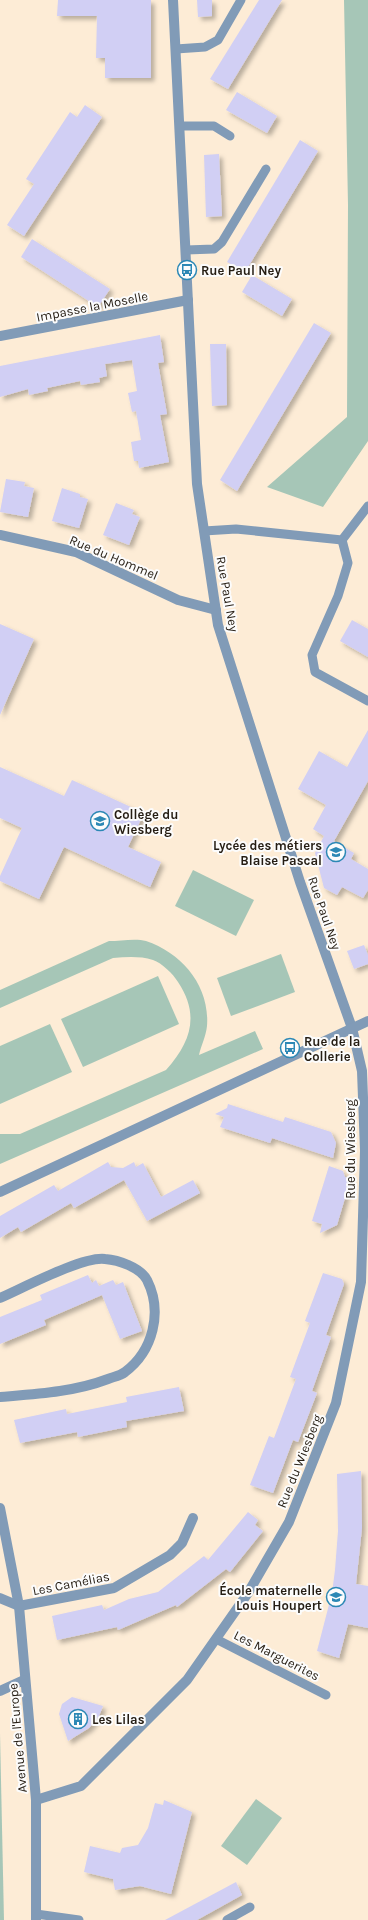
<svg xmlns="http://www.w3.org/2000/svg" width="368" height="1920" font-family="Karla,sans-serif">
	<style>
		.green { fill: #a6c6b7 }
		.building { fill: #d1cff4; filter: url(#shadow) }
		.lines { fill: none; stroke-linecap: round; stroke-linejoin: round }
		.service { stroke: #819bb7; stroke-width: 9 }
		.minor { stroke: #819bb7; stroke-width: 10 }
		.tertiary { stroke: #819bb7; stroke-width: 10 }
		.labels { text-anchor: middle; stroke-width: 4; stroke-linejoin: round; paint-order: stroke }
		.poi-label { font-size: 13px; font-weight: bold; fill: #251d13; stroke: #fcfcfc; text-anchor: start }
		.street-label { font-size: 13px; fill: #251d13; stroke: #fcfcfc }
	</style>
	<defs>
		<filter id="shadow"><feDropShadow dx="3.5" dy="3.5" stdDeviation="2" flood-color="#0004"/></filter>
	</defs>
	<rect width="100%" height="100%" fill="#fdecd6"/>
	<g class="green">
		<path d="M344 0H368V441L323 507 267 487 347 417 348 205Z"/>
		<path d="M193 870 254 900 236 936 175 906Z"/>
		<path d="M109 941C120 941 136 938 146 941 182 953 210 986 207 1026 206 1036 201 1046 199 1055L255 1031 263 1049 0 1164V1134H20L166 1070C191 1042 200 1015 178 982 173 974 162 963 153 960 140 956 127 957 113 958L0 1008V990Z"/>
		<path d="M281 954 295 992 231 1016 217 978Z"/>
		<path d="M158 976 179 1024 83 1067 61 1019Z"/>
		<path d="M50 1024 72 1072 0 1104V1046Z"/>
		<path d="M0 1733 4 1920H0Z"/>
		<path d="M256 1799 282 1818 247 1865 221 1846Z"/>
	</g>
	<g class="building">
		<path d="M58 0H151V78H105V58H96L97 16H57Z"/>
		<path d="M197 0H212V16L198 17Z"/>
		<path d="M259 0H282L228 89 210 79Z"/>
		<path d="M237 92 277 116 267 133 226 110Z"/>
		<path d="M85 105 102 117 24 236 7 225 34 184 26 179 70 112 77 117Z"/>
		<path d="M300 140 318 151 245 272 227 262Z"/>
		<path d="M219 154 222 216 206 217 204 155Z"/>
		<path d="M32 239 110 289 98 307 21 257Z"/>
		<path d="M252 275 292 299 282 316 242 292Z"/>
		<path d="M314 323 331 333 237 491 220 480Z"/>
		<path d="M160 335 164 362 158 363 167 414 160 415 169 462 139 468 138 461H134L131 442 141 440 136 411 132 412 128 393 137 391 132 360 105 364 107 376 99 378 100 382 81 385 80 381 47 388 48 391 29 395 28 389 0 397V366Z"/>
		<path d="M210 344H226L227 405 212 406Z"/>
		<path d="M6 479 25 482 24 486 34 488 28 517 0 512Z"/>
		<path d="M62 488 80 494V497L88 499 79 528 52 521Z"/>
		<path d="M116 503 134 510 132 514 140 517 129 545 103 535Z"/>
		<path d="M352 620 368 629V657L340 641Z"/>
		<path d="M0 624 34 639 0 715Z"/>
		<path d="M368 730V781L334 841 330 839 354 853 351 859 368 869V890L363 898 342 887 337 895 324 888 315 853 324 836 313 829 326 805 298 789 319 751 347 767Z"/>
		<path d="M0 767 64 796 72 780 144 813 128 847 161 862 150 887 64 847 39 899 0 881V876L22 828 0 818Z"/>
		<path d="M364 945 368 955V964L354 969 347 951Z"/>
		<path d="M228 1104 283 1122 285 1117 331 1132 336 1143 333 1158 272 1138 270 1143 220 1127 224 1117 215 1114 227 1108Z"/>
		<path d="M108 1162 111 1167 123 1168 134 1162 136 1167 143 1163 161 1197 193 1180 200 1193 147 1221 124 1180 74 1208 71 1203 21 1232 18 1227 0 1238V1216L54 1185 58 1191Z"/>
		<path d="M329 1166 343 1171 345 1177 351 1178 337 1225 320 1233 322 1224 312 1221Z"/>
		<path d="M323 1273 342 1279 344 1284 326 1335 331 1337 312 1391 317 1393 298 1442 293 1440 273 1493 250 1485 269 1436 274 1438 296 1379 290 1377 310 1323 305 1321Z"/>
		<path d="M88 1275 92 1283 96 1280 99 1286 113 1280 116 1285 123 1282 142 1331 120 1339 102 1295 44 1320 46 1325 0 1344V1317L42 1300 40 1295Z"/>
		<path d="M179 1387 184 1411 126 1421 127 1427 78 1437 77 1432 20 1443 14 1420 66 1409 67 1414 127 1402 126 1397Z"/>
		<path d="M361 1471 362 1528 356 1584 368 1586V1628L348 1624 339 1658 317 1651 332 1593 335 1570 338 1531 337 1474Z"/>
		<path d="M248 1512 258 1520 255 1525 263 1531 230 1572 226 1569 177 1607 176 1605 118 1630 117 1627 57 1640 52 1616 102 1605 104 1610 129 1599 158 1592 204 1556 208 1560Z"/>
		<path d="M72 1697 103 1706 99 1716 89 1728 68 1741 59 1714 62 1704Z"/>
		<path d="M164 1800 192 1812 171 1894 140 1886 115 1890 113 1879 84 1872 90 1846 120 1853 122 1848 138 1845 148 1828 155 1803 163 1805Z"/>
		<path d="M236 1882 242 1895 197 1920H165Z"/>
	</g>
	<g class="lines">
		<g class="service">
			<path d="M176 49 205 47 218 40 241 0"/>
			<path d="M180 126H214L230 136"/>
			<path d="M186 250 214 249 222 242 266 169"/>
			<path d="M204 531 236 529 342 540 368 506"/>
			<path d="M342 540 348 563 338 596 312 655 315 672 368 701"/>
			<path d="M216 1639 326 1695"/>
			<path d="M36 1914 79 1920"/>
			<path d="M227 1920 250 1907"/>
		</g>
		<g class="minor">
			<path d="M0 336 188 300"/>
			<path d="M0 535 76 552 178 600 216 610"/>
			<path d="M0 1298C23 1288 83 1256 105 1259 118 1260 140 1267 147 1280 163 1312 153 1351 125 1372 120 1376 113 1377 108 1379 74 1392 36 1394 0 1397"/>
			<path d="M0 1508 19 1606 36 1800V1920"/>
			<path d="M0 1598 19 1606 114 1588 170 1555 182 1543 193 1518"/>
			<path d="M0 1691 24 1680"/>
			<path d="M36 1800 81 1786 187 1680 248 1593 289 1522 336 1403 361 1282 365 1151 362 1071 352 1028 300 882 218 625 197 484 173 0"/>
		</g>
		<path class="tertiary" d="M0 1192 368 1021"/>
	</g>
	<defs>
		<g id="bus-ring" transform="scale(1)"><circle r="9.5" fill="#fcfcfc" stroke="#2c88b5" stroke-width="1.5"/><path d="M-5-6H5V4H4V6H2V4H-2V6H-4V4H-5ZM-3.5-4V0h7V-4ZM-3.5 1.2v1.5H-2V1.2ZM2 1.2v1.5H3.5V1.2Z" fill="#2c88b5"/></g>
		<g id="school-ring" transform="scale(1)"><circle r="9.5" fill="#fcfcfc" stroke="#2c88b5" stroke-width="1.5"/><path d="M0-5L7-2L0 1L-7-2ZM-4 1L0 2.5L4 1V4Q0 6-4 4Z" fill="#2c88b5"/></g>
		<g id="building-ring" transform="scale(1)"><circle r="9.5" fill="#fcfcfc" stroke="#2c88b5" stroke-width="1.5"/><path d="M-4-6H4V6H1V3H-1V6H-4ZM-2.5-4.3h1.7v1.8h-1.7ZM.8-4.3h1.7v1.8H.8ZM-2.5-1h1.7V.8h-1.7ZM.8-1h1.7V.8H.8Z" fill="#2c88b5"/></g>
	</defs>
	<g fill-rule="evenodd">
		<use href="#bus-ring" x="187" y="270"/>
		<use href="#school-ring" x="100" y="821"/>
		<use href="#school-ring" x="336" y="852"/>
		<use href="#bus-ring" x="290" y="1048"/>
		<use href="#school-ring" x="336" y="1597"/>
		<use href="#building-ring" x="78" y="1719"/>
	</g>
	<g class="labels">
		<g class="poi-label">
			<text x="201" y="275">Rue Paul Ney</text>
			<text x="114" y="819">Collège du<tspan x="114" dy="15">Wiesberg</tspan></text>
			<text x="322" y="850" text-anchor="end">Lycée des métiers<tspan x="322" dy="15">Blaise Pascal</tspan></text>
			<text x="304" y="1046">Rue de la<tspan x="304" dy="15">Collerie</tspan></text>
			<text x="322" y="1595" text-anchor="end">École maternelle<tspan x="322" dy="15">Louis Houpert</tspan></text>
			<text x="92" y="1724">Les Lilas</text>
		</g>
		<g class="street-label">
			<text transform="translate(92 306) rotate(-11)" y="5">Impasse la Moselle</text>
			<text transform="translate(114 557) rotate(23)" y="5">Rue du Hommel</text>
			<text transform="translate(228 594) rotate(80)" y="5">Rue Paul Ney</text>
			<text transform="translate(325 913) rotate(71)" y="5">Rue Paul Ney</text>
			<text transform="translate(350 1149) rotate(-90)" y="5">Rue du Wiesberg</text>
			<text transform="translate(299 1461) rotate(-68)" y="5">Rue du Wiesberg</text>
			<text transform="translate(71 1583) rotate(-11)" y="5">Les Camélias</text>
			<text transform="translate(277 1655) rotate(27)" y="5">Les Marguerites</text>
			<text transform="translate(17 1738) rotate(-95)" y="5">Avenue de l'Europe</text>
		</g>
	</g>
</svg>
